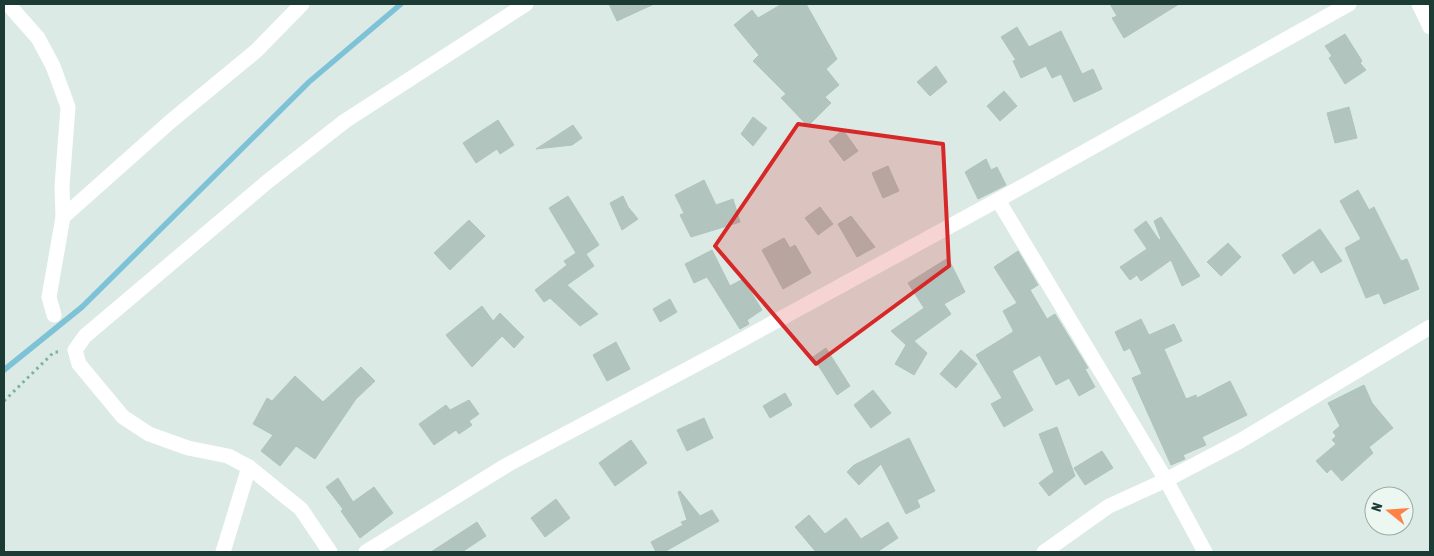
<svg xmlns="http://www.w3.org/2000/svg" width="1434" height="556" font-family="'Asap Condensed',sans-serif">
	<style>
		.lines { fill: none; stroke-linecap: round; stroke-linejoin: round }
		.stream { stroke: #7dc2d6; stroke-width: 5.5 }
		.building { fill: #b1c5be; stroke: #aec4bd }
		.path { stroke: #79b1a4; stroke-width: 3; stroke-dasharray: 2.5 4; stroke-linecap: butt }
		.street { stroke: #fff; stroke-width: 15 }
		.marked { fill: #d62828; fill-opacity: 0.2; stroke: #d62828; stroke-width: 4; stroke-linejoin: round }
	</style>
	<rect width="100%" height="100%" fill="#dceae5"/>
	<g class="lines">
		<path class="stream" d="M4 370 82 307 309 82 401 4"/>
	</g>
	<g class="building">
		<path d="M609 4H654L617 21Z"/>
		<path d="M782 4H806L837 59 826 69 839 85 825 97 831 103 808 126 781 98 786 94 753 61 759 55 734 25 752 10 758 18Z"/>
		<path d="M1110 4H1179L1124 38 1112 18 1117 16Z"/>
		<path d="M1017 27 1029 47 1061 31 1082 74 1093 69 1102 89 1074 102 1061 74 1052 78 1046 66 1021 78 1013 61 1016 60 1001 37Z"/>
		<path d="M1345 34 1362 61 1360 63 1366 70 1345 84 1329 58 1332 56 1325 46Z"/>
		<path d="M936 66 947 82 930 96 917 82Z"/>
		<path d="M1004 91 1017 106 1000 121 987 106Z"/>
		<path d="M1349 107 1357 138 1335 143 1327 113Z"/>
		<path d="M753 117 767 128 753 146 741 134Z"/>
		<path d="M498 120 514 145 500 154 497 149 476 163 463 143Z"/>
		<path d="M573 125 582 138 572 145 536 149Z"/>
		<path d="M843 130 858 151 844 161 829 141Z"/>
		<path d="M986 159 991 170 997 167 1006 185 978 199 965 172Z"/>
		<path d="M888 166 899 191 883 198 872 173Z"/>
		<path d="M704 180 716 205 733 199 740 222 691 237 680 215 684 213 675 195Z"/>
		<path d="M1358 190 1369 210 1374 207 1401 261 1407 259 1419 289 1384 304 1379 293 1366 298 1345 248 1361 239 1340 201Z"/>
		<path d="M568 196 599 245 586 254 594 266 567 285 598 314 580 326 550 298 544 302 535 290 567 265 564 261 576 253 549 208Z"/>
		<path d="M623 196 628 207 638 219 622 230 610 203Z"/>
		<path d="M820 207 833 224 818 235 805 218Z"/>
		<path d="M851 216 875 247 857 257 838 224Z"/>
		<path d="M1161 217 1200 276 1182 286 1171 260 1141 281 1137 275 1130 280 1120 267 1147 249 1134 230 1146 221 1159 240 1161 239 1154 221Z"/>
		<path d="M469 220 485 236 450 270 434 253Z"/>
		<path d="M1320 229 1342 261 1321 273 1313 260 1294 274 1282 255Z"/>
		<path d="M784 238 790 248 795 245 811 273 783 289 762 250Z"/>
		<path d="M1228 243 1241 257 1221 276 1207 262Z"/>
		<path d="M712 250 730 286 743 279 762 310 747 320 749 324 740 329 707 277 694 283 685 264Z"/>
		<path d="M1018 251 1038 285 1030 290 1047 319 1055 314 1088 368 1085 369 1095 387 1079 396 1069 378 1056 385 1040 355 1012 371 1033 410 1004 427 991 404 1002 398 976 355 1013 332V330L1003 311 1017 303 994 267Z"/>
		<path d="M948 258 965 292 944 304 951 314 914 341 927 353 914 375 895 364 906 345 891 331 924 308 908 283Z"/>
		<path d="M670 299 677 312 660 322 653 309Z"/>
		<path d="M482 306 493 321 500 313 524 337 514 348 502 336 472 367 446 335Z"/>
		<path d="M1141 319 1149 335 1174 324 1182 341 1164 349 1186 399 1196 395 1197 398 1230 381 1247 415 1202 437 1206 445 1183 455 1185 459 1171 465 1132 378 1142 374 1130 348 1124 351 1115 332Z"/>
		<path d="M616 342 630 369 607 381 593 355Z"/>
		<path d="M826 348 850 386 837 395 813 357Z"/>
		<path d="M961 350 977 364 956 388 940 374Z"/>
		<path d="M361 367 375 381 356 399 315 459 296 446 280 466 261 451 273 435 253 424 267 398 272 401 295 376 323 402Z"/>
		<path d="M1364 385 1372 403 1393 428 1369 447 1373 453 1342 481 1331 469 1327 473 1316 461 1336 444 1332 440 1336 436 1333 432 1340 426 1328 403Z"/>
		<path d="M873 390 891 413 871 428 854 405Z"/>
		<path d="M785 393 792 405 770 418 763 406Z"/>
		<path d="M469 400 479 414 469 421 472 425 459 434 456 430 434 445 419 424 446 405 450 410Z"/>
		<path d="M704 418 713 438 687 451 677 430Z"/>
		<path d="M1057 427 1075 476 1049 496 1039 483 1054 472 1039 434Z"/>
		<path d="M909 438 935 491 917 500 920 507 906 514 881 464 859 485 847 472 854 465Z"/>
		<path d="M631 440 647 463 615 486 599 463Z"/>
		<path d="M1102 451 1113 468 1085 485 1074 468Z"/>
		<path d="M338 478 353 502 374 487 393 513 360 538 341 511 343 509 326 487Z"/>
		<path d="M680 491 700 516 712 510 719 521 664 552H656L651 542 683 525 681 522 687 520 678 492Z"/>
		<path d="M556 499 570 518 545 537 531 518Z"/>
		<path d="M809 515 825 534 846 518 861 539 888 522 898 538 877 552H816L795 527Z"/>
		<path d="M477 522 486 536 462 552H431Z"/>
	</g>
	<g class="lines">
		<path class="path" d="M4 401 54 352H61"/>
		<g class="street">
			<path d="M8 4 38 38 53 66 68 107 62 186 63 217 49 297 54 315"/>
			<path d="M1419 4 1430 27"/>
			<path d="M998 200 1166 480 1205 552"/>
			<path d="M63 217 171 121 256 51 302 4"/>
			<path d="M223 552 249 467"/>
			<path d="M330 552 301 509 249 467 228 456 188 448 149 434 123 417 79 364 75 350 85 336 267 182 345 121 526 4"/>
			<path d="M366 552 507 465 714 355 1007 195 1349 4"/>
			<path d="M1044 552 1109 506 1166 480 1240 441 1430 327"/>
		</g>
	</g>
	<path class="marked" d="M798 124 943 144 949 266 816 364 715 246Z"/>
	<rect width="1434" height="556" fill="none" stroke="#1d3b35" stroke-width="10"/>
	<g transform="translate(1389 511) rotate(287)"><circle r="24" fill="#ecf7f2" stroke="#99aca6"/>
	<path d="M0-4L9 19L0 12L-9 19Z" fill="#ff8145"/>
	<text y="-8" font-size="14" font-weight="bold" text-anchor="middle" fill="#1d3b35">N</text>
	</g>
</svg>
